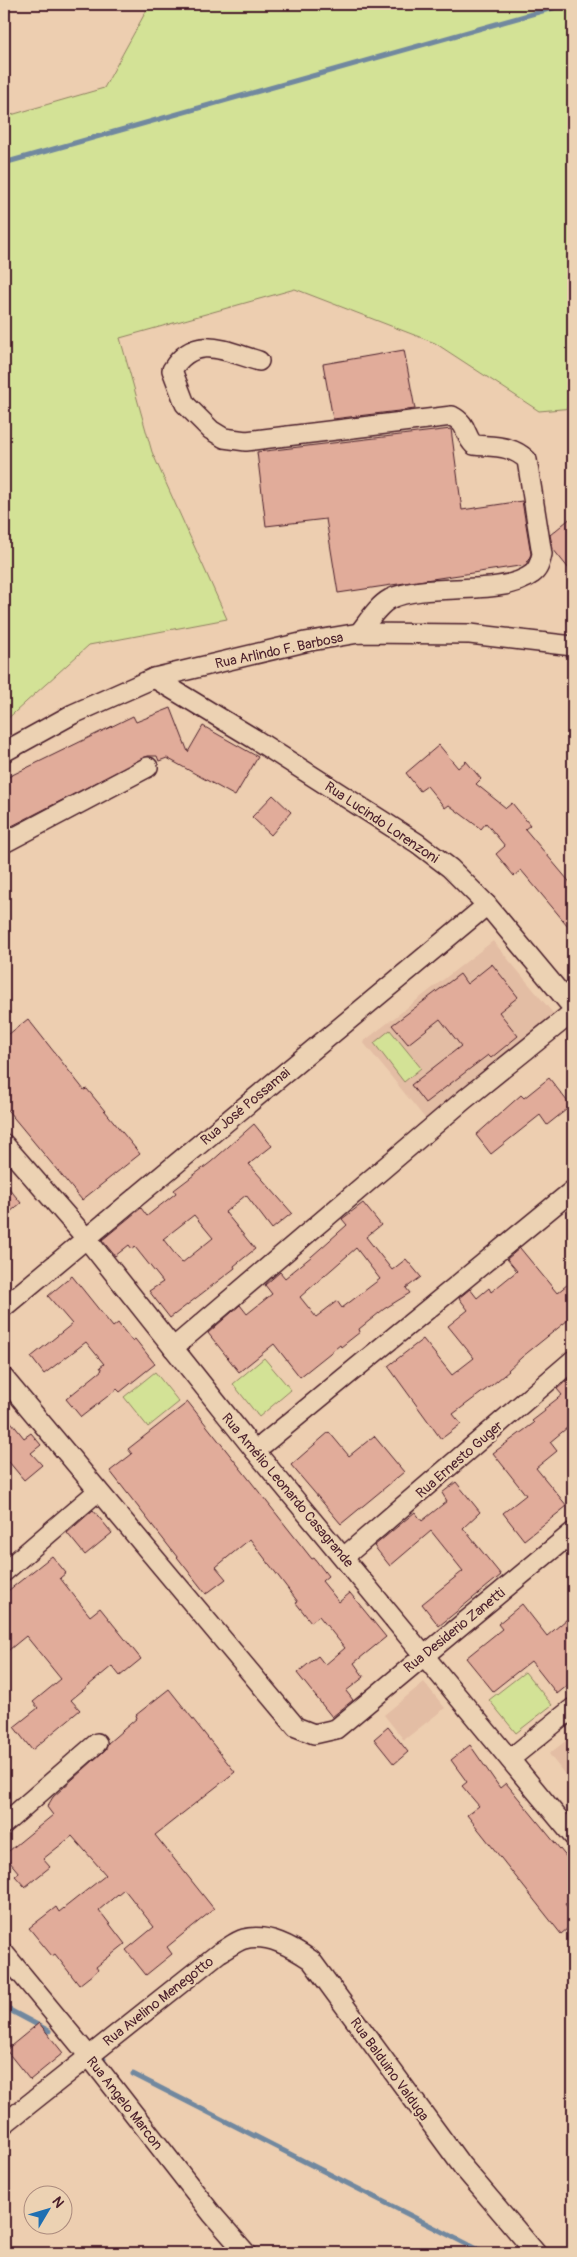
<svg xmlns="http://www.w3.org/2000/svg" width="577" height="2257" font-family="Pangolin,sans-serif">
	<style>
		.built { fill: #e3bda4 }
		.green { fill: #d3e296; stroke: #8e8060 }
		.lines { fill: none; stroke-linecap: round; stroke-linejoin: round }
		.stream { stroke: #71889f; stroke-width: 5 }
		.building { fill: #e1ac9a; stroke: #4a1f2b; fill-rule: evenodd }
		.minor-casing { stroke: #4a1f2b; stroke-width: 22 }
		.minor { stroke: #ecd2b3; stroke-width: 19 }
		.labels { text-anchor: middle; stroke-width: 4.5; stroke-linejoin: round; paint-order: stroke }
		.street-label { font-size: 14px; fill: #4a1f2b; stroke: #ecd2b3 }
	</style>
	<rect width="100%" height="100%" fill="#edceb0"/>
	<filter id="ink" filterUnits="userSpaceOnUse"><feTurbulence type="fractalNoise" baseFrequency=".02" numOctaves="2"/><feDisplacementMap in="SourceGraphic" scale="10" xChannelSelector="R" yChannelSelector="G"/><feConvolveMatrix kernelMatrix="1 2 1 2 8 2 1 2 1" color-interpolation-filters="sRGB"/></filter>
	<g filter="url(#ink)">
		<g class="built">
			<path d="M493 941 557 1018 428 1122 363 1042Z"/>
			<path d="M424 1682 445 1708 404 1740 384 1715Z"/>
			<path d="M573 1735V1785L549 1754Z"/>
		</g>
		<g class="green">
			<path d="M150 4H573V408L539 411 435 343 295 289 120 338 152 452 227 619 89 645 4 722V117L104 88Z"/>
			<path d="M390 1030 421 1068 404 1082 374 1043Z"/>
			<path d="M264 1358 291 1390 259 1417 233 1384Z"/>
			<path d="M155 1372 179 1402 148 1427 124 1397Z"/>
			<path d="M525 1672 552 1705 516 1733 489 1700Z"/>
		</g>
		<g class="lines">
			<g class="stream">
				<path d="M4 163 567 4"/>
				<path d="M4 2007 49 2031"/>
				<path d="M103 2058 104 2059"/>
				<path d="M133 2074 484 2253"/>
			</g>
		</g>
		<g class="building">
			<path d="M404 350 415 409 333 419 323 364Z"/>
			<path d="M451 429 462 510 522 501 531 554 526 565 338 593 326 519 266 526 257 452Z"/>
			<path d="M573 516V574L553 549 550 535Z"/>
			<path d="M171 708 188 752 203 726 258 757 235 796 167 758 159 761 157 756H148L4 830V779L133 716 136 722Z"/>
			<path d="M439 745 458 768 466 761 481 779 476 784 506 808 512 803 530 825 525 829 573 886V932L521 870 514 876 496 854 505 846 486 823 481 829 449 805 445 808 427 786 420 791 406 773Z"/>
			<path d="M273 795 291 812 271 835 252 817Z"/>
			<path d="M492 964 518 997 499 1012 518 1036 491 1058 488 1055 425 1103 411 1085 461 1046 440 1019 408 1044 392 1025 460 974 467 984Z"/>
			<path d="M28 1019 84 1090 87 1089 140 1154 82 1200 4 1106V1038Z"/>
			<path d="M549 1078 571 1106 547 1125 540 1115 491 1154 476 1135 521 1095 524 1098Z"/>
			<path d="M254 1124 272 1146 249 1164 292 1213 272 1229 246 1195 225 1212 255 1249 234 1266 235 1268 170 1318 149 1291 163 1282 135 1247 132 1249 129 1245 115 1256 102 1240 141 1208 147 1216 176 1193 174 1190 211 1162ZM194 1215 213 1238 182 1263 163 1239Z"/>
			<path d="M4 1182 21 1203 4 1217Z"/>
			<path d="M363 1203 381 1225 366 1237 392 1270 406 1259 421 1277 406 1288 410 1293 384 1309 359 1329 360 1332 341 1347 340 1345 300 1377 274 1344 239 1372 208 1333 240 1305 247 1314 272 1294 265 1285 280 1272 285 1278 312 1256 347 1225 342 1219ZM356 1248 380 1279 342 1308 337 1301 316 1317 300 1297Z"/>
			<path d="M520 1248 557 1293 573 1280V1316L522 1357 508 1370 509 1371 492 1385 453 1414 461 1424 441 1439 388 1366 423 1339 452 1375 474 1358 448 1326 468 1310 459 1298 470 1289 477 1298 489 1288 491 1292 517 1271 507 1259Z"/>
			<path d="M72 1276 113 1327 118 1323 132 1341 135 1339 155 1364 120 1392 117 1389 81 1417 66 1399 102 1370 100 1367 104 1364 86 1342 44 1374 31 1357 72 1324 48 1296Z"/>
			<path d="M573 1375V1423L550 1442 557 1451 536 1468 567 1506 524 1540 503 1513 526 1495 493 1453 534 1423 532 1421 545 1411 544 1409 562 1395 557 1389Z"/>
			<path d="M188 1402 312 1559 314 1558 328 1576 322 1581 339 1602 350 1593 386 1637 354 1663 364 1677 346 1691 353 1700 332 1717 297 1673 318 1656 325 1665 345 1648 319 1616 311 1622 296 1603 298 1602 250 1539 216 1567 226 1579 206 1594 110 1471 132 1454 128 1449Z"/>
			<path d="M4 1413 24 1438 31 1433 41 1445 31 1453 42 1465 24 1480 4 1456Z"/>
			<path d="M329 1432 349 1456 374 1436 404 1472 341 1524 291 1465Z"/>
			<path d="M456 1482 480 1512 463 1528 501 1575 439 1626 422 1604 463 1571 431 1531 390 1566 374 1546 415 1512 422 1521 447 1501 442 1493Z"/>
			<path d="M93 1510 112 1533 85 1555 67 1533Z"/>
			<path d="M52 1556 66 1573 60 1578 90 1616 100 1608 141 1659 120 1676 112 1666 71 1700 80 1710 32 1750 14 1727 38 1708 33 1702 61 1679 26 1636 4 1654V1594Z"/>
			<path d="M522 1604 547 1636 573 1614V1681L557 1694 531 1661 493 1691 466 1658 502 1629 498 1624Z"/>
			<path d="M169 1689 235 1772 155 1835 214 1909 167 1947 172 1954 146 1975 126 1950 154 1927 124 1889 99 1910 125 1944 96 1967 98 1970 79 1985 55 1954 52 1956 29 1928 56 1907 59 1912 106 1875 72 1836 43 1859 50 1867 25 1887 15 1876 19 1873 4 1855 53 1815 47 1807 53 1797 104 1751 108 1743 137 1718 136 1715Z"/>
			<path d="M388 1727 408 1752 394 1764 374 1739Z"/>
			<path d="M470 1745 500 1788 506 1783 573 1865V1898L565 1904 573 1915V1924L561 1934 467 1815 479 1806 462 1786 467 1782 451 1760Z"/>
			<path d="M39 2023 63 2053 30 2080 6 2050Z"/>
		</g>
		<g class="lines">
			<g class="minor-casing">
				<g id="minor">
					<path d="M259 361C225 351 195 333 172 370L185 404 211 430 224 438 246 441 452 416C469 425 463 434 474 445 494 447 512 445 527 460L542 554C540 562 539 569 532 574 500 598 426 581 390 599 377 606 368 622 359 633"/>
					<path d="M154 678 253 738 417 843 450 868 487 905 573 1008"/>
					<path d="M4 752 73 714 154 678 305 642 359 633 470 634 573 646"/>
					<path d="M4 843 148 767"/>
					<path d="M4 1144 86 1238 255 1451 573 1836"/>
					<path d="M4 1307 487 905"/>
					<path d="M173 1348 465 1099 573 1012"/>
					<path d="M4 1378 296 1727 314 1734 336 1729 573 1532"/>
					<path d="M255 1451 573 1190"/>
					<path d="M344 1557 573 1360"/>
					<path d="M4 1572 98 1491"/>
					<path d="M510 1759 573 1708"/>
					<path d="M4 1824 97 1743"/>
					<path d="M4 1953 88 2055 212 2214 246 2253"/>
					<path d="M4 2124 219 1953C227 1949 236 1941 244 1939 268 1933 292 1947 311 1960L462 2166 536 2253"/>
				</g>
			</g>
			<use href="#minor" class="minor"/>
		</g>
	</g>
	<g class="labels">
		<g class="street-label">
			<text transform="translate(279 650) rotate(-12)" y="5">Rua Arlindo F. Barbosa</text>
			<text transform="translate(382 822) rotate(34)" y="5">Rua Lucindo Lorenzoni</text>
			<text transform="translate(245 1106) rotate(-40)" y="5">Rua José Possamai</text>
			<text transform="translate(459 1459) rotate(-41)" y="5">Rua Ernesto Guger</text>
			<text transform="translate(288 1490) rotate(50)" y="5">Rua Amélio Leonardo Casagrande</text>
			<text transform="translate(454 1630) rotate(-39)" y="5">Rua Desiderio Zanetti</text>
			<text transform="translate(158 2001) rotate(-38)" y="5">Rua Avelino Menegotto</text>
			<text transform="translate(390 2069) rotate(54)" y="5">Rua Balduino Valduga</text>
			<text transform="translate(125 2103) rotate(52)" y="5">Rua Angelo Marcon</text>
		</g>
	</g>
	<rect width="577" height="2257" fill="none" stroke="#ecd2b3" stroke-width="20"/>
	<rect x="10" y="10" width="557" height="2237" fill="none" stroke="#4a1f2b" stroke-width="2" filter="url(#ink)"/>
	<g transform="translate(48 2210) rotate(52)"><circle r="24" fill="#ecd2b3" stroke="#ab8a7d"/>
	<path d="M0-4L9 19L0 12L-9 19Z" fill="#1f6fb2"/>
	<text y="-8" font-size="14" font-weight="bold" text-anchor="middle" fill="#4a1f2b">N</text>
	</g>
</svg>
